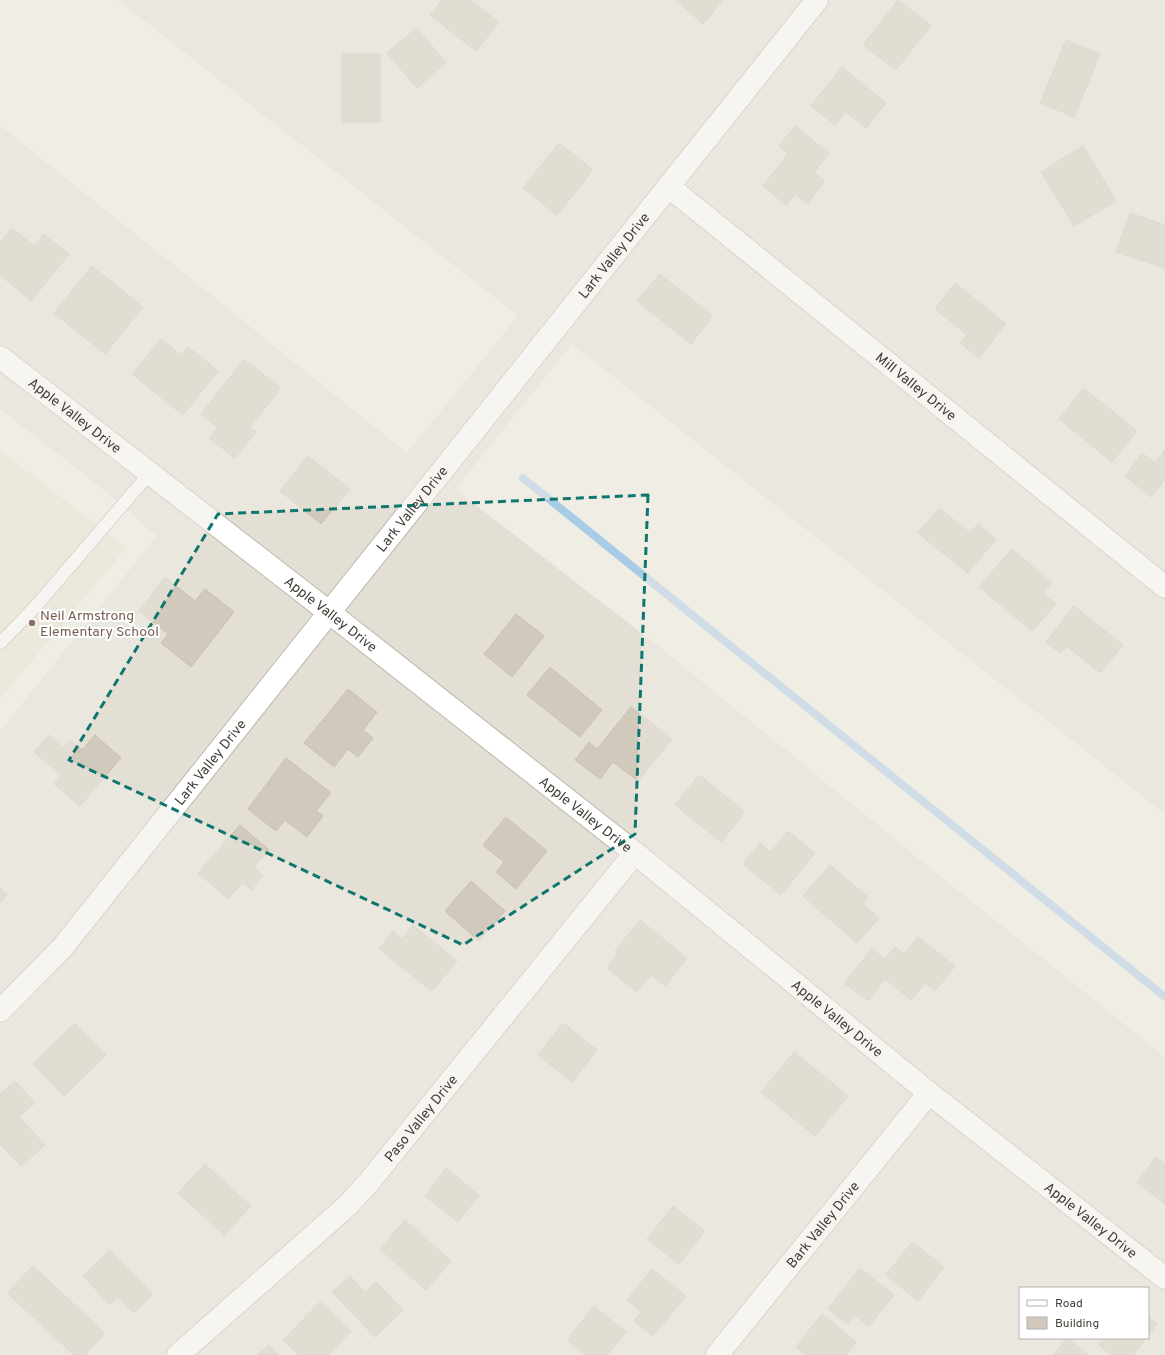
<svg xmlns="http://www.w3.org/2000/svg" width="1165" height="1355" font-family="Overpass,sans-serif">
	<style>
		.residential { fill: #e3dfd4; fill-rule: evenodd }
		.education { fill: #e8e2d1 }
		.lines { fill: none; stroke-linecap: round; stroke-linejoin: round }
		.stream { stroke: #a8cbe6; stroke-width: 8 }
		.building { fill: #d0c9bc; stroke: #cac1b0 }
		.lane-casing { stroke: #bdb8ac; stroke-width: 14 }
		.street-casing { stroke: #bdb8ac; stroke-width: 24 }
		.lane { stroke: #fff; stroke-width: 12 }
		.street { stroke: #fff; stroke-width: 22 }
		.marked { fill: none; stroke: #0f766e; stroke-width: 3; stroke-dasharray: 8 5; stroke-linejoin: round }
		.education-dot { fill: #8d6e63; stroke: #fff; stroke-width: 1.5 }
		.labels { text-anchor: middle; stroke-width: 4; stroke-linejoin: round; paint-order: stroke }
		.street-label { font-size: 14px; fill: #423d35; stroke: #fff }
		.education-label { font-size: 14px; fill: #785e54; stroke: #fff; text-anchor: start }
	</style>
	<rect width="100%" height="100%" fill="#f0ede5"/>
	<path class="residential" d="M118 0H1165V814L572 344 455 489 662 649 961 893 1165 1057V1355H0V731L157 536 95 483 0 409V125L407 453 518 316ZM1020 1288H1148V1338H1020Z"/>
	<path class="education" d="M0 450 126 548 0 699Z"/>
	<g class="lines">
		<path class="stream" d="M523 478 1165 997"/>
	</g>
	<g class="building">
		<path d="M442 0H470L499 22 476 51 430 15Z"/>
		<path d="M676 0H723L703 24Z"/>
		<path d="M898 0 931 25 896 70 863 45Z"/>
		<path d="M417 28 446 63 417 88 387 53Z"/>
		<path d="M1066 40 1100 54 1074 117 1040 103Z"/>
		<rect x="342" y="54" width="38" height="68"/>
		<path d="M842 67 886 103 866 128 846 112 835 125 811 106Z"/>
		<path d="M795 126 829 153 814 172 825 181 807 204 795 194 786 205 763 186 788 154 779 146Z"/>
		<path d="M559 143 593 170 557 215 523 188Z"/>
		<path d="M1083 146 1116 201 1074 226 1041 172Z"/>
		<path d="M1130 213 1165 225V268L1116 252Z"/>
		<path d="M12 228 34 246 44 234 69 254 31 301 0 275V243Z"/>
		<path d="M92 266 143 307 105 354 54 313Z"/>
		<path d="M660 274 713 316 691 344 637 301Z"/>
		<path d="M955 283 1006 324 979 358 960 343 967 335 935 309Z"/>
		<path d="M161 339 181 355 188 347 218 371 183 415 132 374Z"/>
		<path d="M244 359 281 388 250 427 256 432 235 458 209 438 218 428 201 414Z"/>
		<path d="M1083 388 1137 431 1112 462 1059 419Z"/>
		<path d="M1165 450V480L1151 497 1125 476 1142 453 1155 463Z"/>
		<path d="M308 456 350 489 321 524 280 491Z"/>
		<path d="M939 508 970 533 978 524 996 539 968 573 918 533Z"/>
		<path d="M1012 549 1052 583 1043 593 1056 604 1032 631 979 587Z"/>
		<path d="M165 577 195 601 205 589 234 612 191 667 161 643 168 634 139 611Z"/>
		<path d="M1074 606 1123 645 1100 673 1067 646 1060 653 1046 642Z"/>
		<path d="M516 614 544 636 512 677 484 654Z"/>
		<path d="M550 667 602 710 580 737 527 695Z"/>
		<path d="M348 689 377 712 363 730 373 738 358 757 348 749 334 767 304 743Z"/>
		<path d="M631 707 672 739 638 781 613 762 600 779 575 760 589 742 597 749Z"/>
		<path d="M49 735 64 748 70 740 82 750 95 735 121 758 80 806 54 784 62 775 34 752Z"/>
		<path d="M286 758 331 793 316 811 323 816 307 837 285 820 276 831 248 809Z"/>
		<path d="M699 775 745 812 721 842 675 805Z"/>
		<path d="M506 817 547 851 516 889 496 872 504 862 483 845Z"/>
		<path d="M240 825 269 850 254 867 263 876 251 890 243 882 228 899 198 873Z"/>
		<path d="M788 831 815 853 781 895 743 864 760 843 771 852Z"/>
		<path d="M830 865 868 897 863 904 879 918 857 943 803 896Z"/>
		<path d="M471 881 505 911 479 941 445 911Z"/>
		<path d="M0 888 7 894 0 903Z"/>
		<path d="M640 920 687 958 665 986 651 975 637 992 607 968 618 954 615 951Z"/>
		<path d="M413 925 457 961 432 991 379 949 393 931 402 939Z"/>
		<path d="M918 937 955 966 935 991 925 983 911 1000 885 979 868 1001 844 983 872 949 885 959 895 947 904 954Z"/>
		<path d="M75 1023 106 1055 64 1096 33 1064Z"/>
		<path d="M563 1023 597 1050 572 1082 538 1055Z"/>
		<path d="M794 1052 848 1096 815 1136 761 1092Z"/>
		<path d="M15 1081 35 1103 19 1117 45 1145 21 1166 0 1144V1094Z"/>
		<path d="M1156 1157 1165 1164V1204L1137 1182Z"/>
		<path d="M205 1164 251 1206 224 1235 178 1193Z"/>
		<path d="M446 1168 479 1195 458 1222 425 1196Z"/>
		<path d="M673 1206 705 1231 679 1264 647 1239Z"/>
		<path d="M405 1220 451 1261 426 1290 380 1249Z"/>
		<path d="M912 1242 944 1267 918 1301 886 1275Z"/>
		<path d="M110 1250 153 1294 134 1313 118 1297 110 1305 83 1276Z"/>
		<path d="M33 1266 105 1333 85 1355H74L7 1293Z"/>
		<path d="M860 1268 894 1295 869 1326 854 1315 847 1324 828 1309Z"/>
		<path d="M652 1269 686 1296 653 1336 634 1321 641 1312 627 1300Z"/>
		<path d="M350 1276 365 1292 376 1282 403 1310 375 1337 332 1292Z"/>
		<path d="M320 1302 351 1331 328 1355H299L283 1340Z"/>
		<path d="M594 1306 626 1332 607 1355H586L567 1340Z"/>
		<path d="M822 1314 856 1342 846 1355H805L796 1347Z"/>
		<path d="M1148 1317 1157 1324 1148 1336Z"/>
		<path d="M1067 1338 1088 1355H1054Z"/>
		<path d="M1103 1338H1146L1133 1355H1111L1098 1344Z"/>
		<path d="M269 1345 279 1355H257Z"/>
	</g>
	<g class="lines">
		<g class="lane-casing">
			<path id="lane" d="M0 643 36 606 149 474"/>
		</g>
		<g class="street-casing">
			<g id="street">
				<path id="s1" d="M668 186 1165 587"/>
				<path id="s2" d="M0 357 330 613 635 853 929 1093 1165 1278"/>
				<path id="s3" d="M0 1011 62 948 817 0"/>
				<path id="s4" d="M178 1355 347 1206 369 1182 635 853"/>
				<path id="s5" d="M717 1355 929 1093"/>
			</g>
		</g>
		<use href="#lane" class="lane"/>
		<use href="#street" class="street"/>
	</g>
	<path d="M0 0H1165V1355H0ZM648 495 635 834 463 945 69 760 218 514Z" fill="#f0ede5" fill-opacity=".55" fill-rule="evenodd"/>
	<path class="marked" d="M648 495 635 834 463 945 69 760 218 514Z"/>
	<circle class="education-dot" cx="32" cy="623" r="4"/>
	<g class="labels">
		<g class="street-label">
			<text dy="5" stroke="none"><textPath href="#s3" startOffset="974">Lark Valley Drive</textPath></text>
			<text dy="5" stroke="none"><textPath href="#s1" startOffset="319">Mill Valley Drive</textPath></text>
			<text dy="5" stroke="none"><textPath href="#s2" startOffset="95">Apple Valley Drive</textPath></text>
			<text dy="5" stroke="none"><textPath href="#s3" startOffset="650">Lark Valley Drive</textPath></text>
			<text dy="5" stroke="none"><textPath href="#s2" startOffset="419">Apple Valley Drive</textPath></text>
			<text dy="5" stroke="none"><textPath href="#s3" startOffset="326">Lark Valley Drive</textPath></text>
			<text dy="5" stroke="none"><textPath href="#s2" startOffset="743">Apple Valley Drive</textPath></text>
			<text dy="5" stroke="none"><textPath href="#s2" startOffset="1067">Apple Valley Drive</textPath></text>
			<text dy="5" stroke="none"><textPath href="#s4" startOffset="340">Paso Valley Drive</textPath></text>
			<text dy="5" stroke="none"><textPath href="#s2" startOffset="1391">Apple Valley Drive</textPath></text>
			<text dy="5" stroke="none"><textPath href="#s5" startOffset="168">Bark Valley Drive</textPath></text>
		</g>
		<g class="education-label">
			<text x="40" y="620">Neil Armstrong<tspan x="40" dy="16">Elementary School</tspan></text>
		</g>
	</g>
	<rect x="1019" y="1287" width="130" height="52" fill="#ffffff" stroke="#b3b1ae"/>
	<rect x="1027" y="1300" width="20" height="6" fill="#ffffff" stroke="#b3b1ae"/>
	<text x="1055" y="1307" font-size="12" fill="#423d35">Road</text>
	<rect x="1027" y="1317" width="20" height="12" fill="#d0c9bc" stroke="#b3b1ae"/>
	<text x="1055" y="1327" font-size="12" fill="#423d35">Building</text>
</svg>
